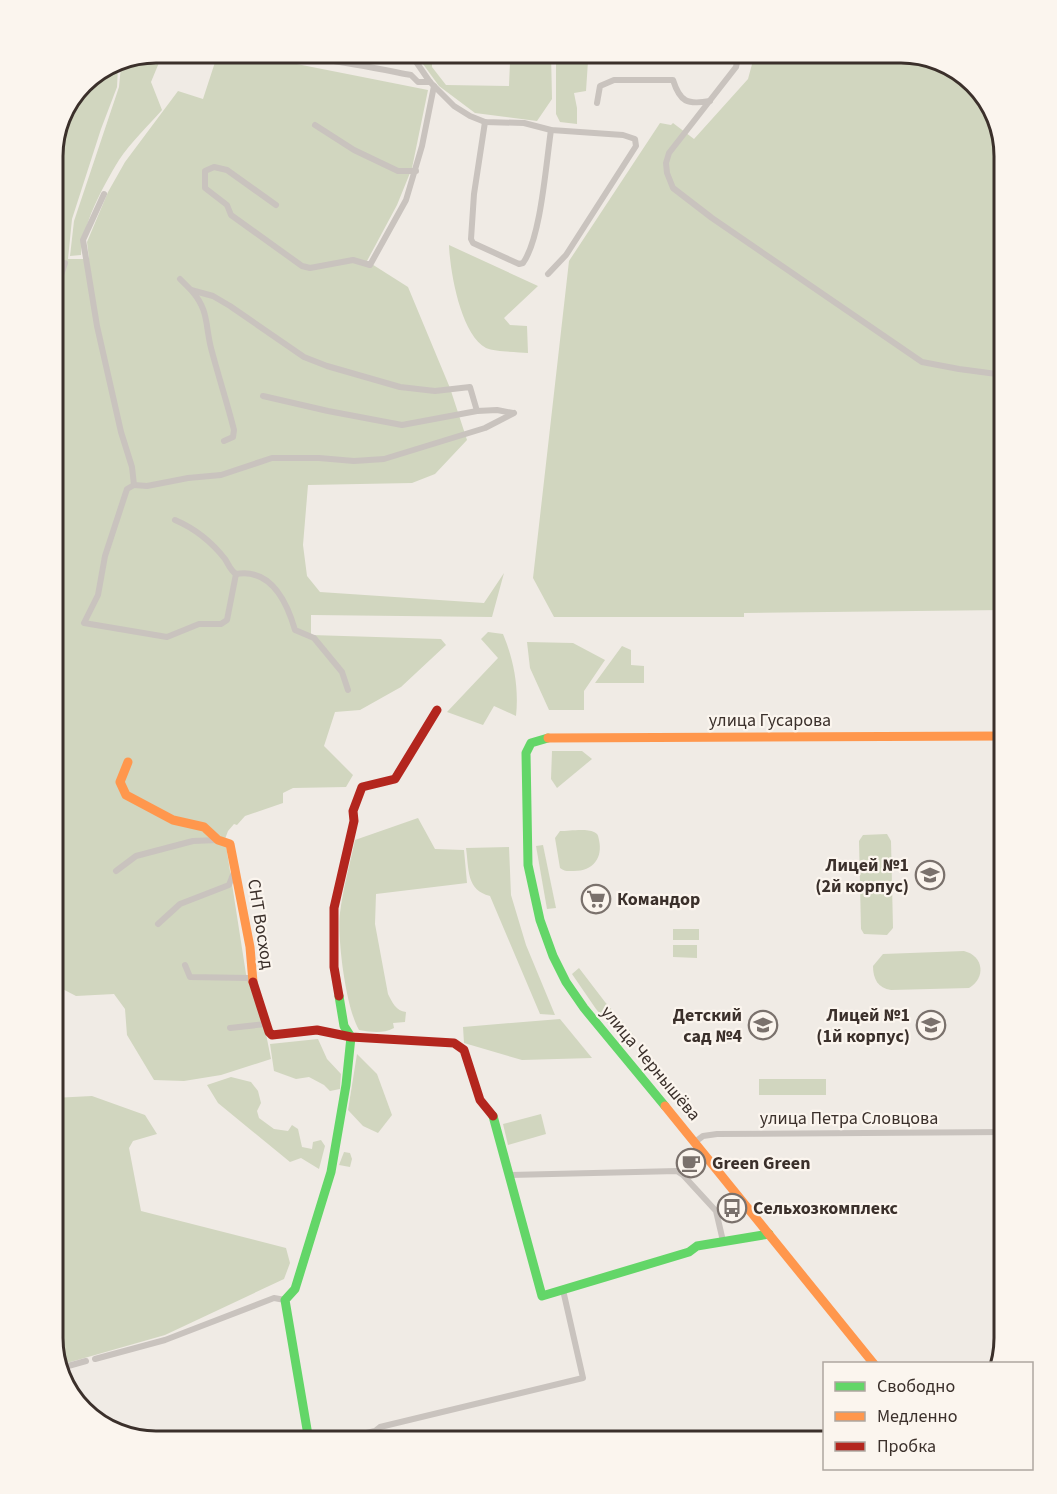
<svg xmlns="http://www.w3.org/2000/svg" width="1057" height="1494" font-family="'Source Sans 3',sans-serif">
	<style>
		.green { fill: #d1d6bf }
		.lines { fill: none; stroke-linecap: round; stroke-linejoin: round }
		.street { stroke: #c9c3be; stroke-width: 6 }
		.fast { stroke: #63d668; stroke-width: 9 }
		.slow { stroke: #ff974d; stroke-width: 9 }
		.jam { stroke: #b3261e; stroke-width: 9 }
		.labels { text-anchor: middle; stroke-width: 4.5; stroke-linejoin: round; paint-order: stroke }
		.street-label { font-size: 18px; fill: #3b302b; stroke: #fbf5ee }
		.poi-label { font-size: 18px; font-weight: bold; fill: #3b302b; stroke: #fbf5ee; text-anchor: end }
		.rim { fill: none; stroke: #3b302b; stroke-width: 3 }
	</style>
	<rect width="100%" height="100%" fill="#f0ebe5"/>
	<g class="green">
		<path d="M156 53H163L151 82 162 110C148 126 131 142 119 160 102 188 83 223 81 255L70 256 74 221 119 87 121 66Z"/>
		<path d="M218 53H241L428 90 412 168 397 205 367 261 408 287 450 388 467 440 435 474 412 483 308 485 303 545 307 576 320 592 484 603 504 573 492 617 311 615V635L441 639 446 645 401 687 360 710 335 712 324 746 353 775 346 787 293 788 283 793V803L245 816 237 825 234 824 228 831 225 839 246 974 266 1034 271 1059 221 1075 184 1081 154 1080 127 1035 125 1009 114 994 76 996 53 984V149L63 111 88 78 118 67 117 87 101 129 72 219 68 259H89L87 242 108 192 125 162 178 91 203 99Z"/>
		<path d="M415 53H432V67L446 85 509 86 510 62 528 53H551L552 99 537 121 475 113 439 86Z"/>
		<path d="M556 53H603V59L588 61 586 91 574 93 577 108V124L560 122 556 114Z"/>
		<path d="M755 53H907L953 67 990 104 1004 156V610L744 613V617H554L533 578 569 261 660 123 671 125 673 123 694 139 748 79Z"/>
		<path d="M449 245 538 286 504 318 510 325 527 326 528 353C518 352 495 352 486 348 461 335 450 272 449 245Z"/>
		<path d="M488 632 503 634C514 660 519 688 516 716L494 706 483 725 447 712 498 658 481 639Z"/>
		<path d="M527 642 573 643 605 660 584 691V710H549L530 668Z"/>
		<path d="M622 646 631 650V665L644 666V683H595Z"/>
		<path d="M552 751H582L592 759 557 788 551 779Z"/>
		<path d="M418 818 435 849 464 850 467 883 376 894 375 924 388 994C392 1002 396 1011 406 1012L405 1022 393 1023 394 1028C382 1034 372 1032 359 1030 346 1008 337 939 340 913 343 888 350 864 355 840Z"/>
		<path d="M560 831C569 831 586 828 594 832 598 834 598 835 599 840 603 858 593 871 574 871 568 871 565 872 560 868L555 838Z"/>
		<path d="M887 834 891 841 893 928 887 935 864 934 861 929 859 841 863 835Z"/>
		<path d="M543 845 556 908 547 909 536 846Z"/>
		<path d="M509 847 511 895 526 945 555 1015 540 1014 490 896C466 890 469 869 466 848Z"/>
		<rect x="673" y="929" width="26" height="11"/>
		<path d="M673 945H697V958L673 957Z"/>
		<path d="M964 951C984 956 986 978 969 988L891 990C878 988 873 979 873 966L883 954Z"/>
		<path d="M579 968 605 1002 633 1034 624 1041 596 1009 572 974Z"/>
		<path d="M560 1019 592 1058 522 1060 464 1043 463 1027Z"/>
		<path d="M318 1039 327 1059 341 1074 340 1089 330 1091 324 1085 309 1077 296 1079 274 1071 270 1044Z"/>
		<path d="M357 1054 377 1074 392 1115 378 1133 363 1126 348 1110Z"/>
		<path d="M231 1077 251 1082 258 1091 261 1103 257 1111 259 1118 274 1129 288 1131 292 1125 298 1129 302 1147 312 1149 313 1142 321 1140 325 1146 319 1169 301 1158 290 1162 218 1103 207 1085Z"/>
		<rect x="759" y="1079" width="67" height="16"/>
		<path d="M92 1096 145 1115 157 1134 133 1141 129 1148 141 1211 286 1248 290 1263 284 1279 165 1335 60 1365 53 1338V1174L63 1161 56 1117H53V1098Z"/>
		<path d="M541 1114 546 1134 508 1145 503 1124Z"/>
		<path d="M344 1152 350 1153 352 1159 350 1167 339 1165Z"/>
	</g>
	<g class="lines">
		<g class="street">
			<path d="M410 53 430 82 454 106 470 116 485 122 524 123 551 130 623 135 635 139 636 146 566 255 548 274"/>
			<path d="M739 53 736 67 669 153 666 163 667 173 673 188 712 218 922 362 959 369 1004 375"/>
			<path d="M252 57C305 53 359 65 411 75L418 82H430"/>
			<path d="M597 103 600 86 614 80H673C680 102 687 105 710 101"/>
			<path d="M485 122 474 194 471 239 473 243 519 264 523 263C541 238 546 163 551 130"/>
			<path d="M315 125 354 150 398 171H416"/>
			<path d="M104 194 83 240 97 326 121 432 132 467 134 485 147 486 188 478 221 475 272 458H319L354 461 384 459 485 428 514 413"/>
			<path d="M276 205 227 170 214 167 205 171V188L227 205 231 215 302 266 310 268 353 260 370 265 406 200 422 146 434 86"/>
			<path d="M180 279 191 290 213 296 230 306 304 357 327 366 400 387 435 391 470 387 477 411 497 410 513 413"/>
			<path d="M192 291C209 311 205 324 211 348 218 375 227 402 234 430L233 437 224 441"/>
			<path d="M53 299 65 263"/>
			<path d="M263 396 328 411 402 425 477 411"/>
			<path d="M134 485 127 489 105 556 98 595 84 623 167 637 199 624H221L227 620 236 574"/>
			<path d="M175 520C196 529 211 541 225 559 229 565 230 570 236 574 271 568 287 602 295 630L314 638 342 672 348 690"/>
			<path d="M116 871 136 856 193 841 218 840"/>
			<path d="M158 924 180 904 229 885 234 872"/>
			<path d="M185 965 190 977 248 978 252 982"/>
			<path d="M230 1028 266 1024"/>
			<path d="M695 1142 703 1136 717 1134 1004 1132"/>
			<path d="M510 1175 677 1171 683 1175 716 1211 723 1241"/>
			<path d="M95 1359 165 1340 274 1298 285 1300"/>
			<path d="M61 1368 86 1361"/>
			<path d="M333 1441 375 1431 380 1427 583 1378 563 1290"/>
		</g>
		<g class="fast">
			<path d="M548 738 531 743 526 753 528 865 540 920 553 956 566 982 584 1008 665 1106"/>
			<path d="M493 1116 542 1296 689 1252 697 1246 769 1234"/>
			<path d="M309 1441 285 1300 295 1289 331 1172 346 1085 351 1037 344 1026 339 996"/>
		</g>
		<g class="slow">
			<path d="M548 738 1004 736"/>
			<path d="M128 762 120 782 126 795 173 820 204 827 218 840 230 844 250 947 253 982"/>
			<path d="M665 1106 874 1364"/>
		</g>
		<g class="jam">
			<path d="M253 982 269 1032 272 1035 317 1030 351 1037 454 1043 464 1050 480 1100 493 1116"/>
			<path d="M339 996 334 967V908L354 821 353 811 362 787 395 779 437 710"/>
		</g>
	</g>
	<defs>
		<g id="school-ring" transform="scale(1.5)"><circle r="9.5" fill="#fbf5ee" stroke="#7a716c" stroke-width="1.5"/><path d="M0-5L7-2L0 1L-7-2ZM-4 1L0 2.5L4 1V4Q0 6-4 4Z" fill="#7a716c"/></g>
		<g id="supermarket-ring" transform="scale(1.5)"><circle r="9.5" fill="#fbf5ee" stroke="#7a716c" stroke-width="1.5"/><path d="M-6-5.5h2.5l.6 2H6L4.5 2H-2.5L-4.4-4H-6ZM-1.5 3.2a1.3 1.3 0 1 0 .1 0ZM3 3.2a1.3 1.3 0 1 0 .1 0Z" fill="#7a716c"/></g>
		<g id="cafe-ring" transform="scale(1.5)"><circle r="9.5" fill="#fbf5ee" stroke="#7a716c" stroke-width="1.5"/><path d="M-5.5-4.5H6V0H3Q3 3.5 0 3.5H-2.5Q-5.5 3.5-5.5 0ZM3-3.2v2h1.7v-2ZM-6 4.5H4V6H-6Z" fill="#7a716c"/></g>
		<g id="bus-ring" transform="scale(1.5)"><circle r="9.5" fill="#fbf5ee" stroke="#7a716c" stroke-width="1.5"/><path d="M-5-6H5V4H4V6H2V4H-2V6H-4V4H-5ZM-3.5-4V0h7V-4ZM-3.5 1.2v1.5H-2V1.2ZM2 1.2v1.5H3.5V1.2Z" fill="#7a716c"/></g>
	</defs>
	<g fill-rule="evenodd">
		<use href="#school-ring" x="930" y="875"/>
		<use href="#supermarket-ring" x="596" y="899"/>
		<use href="#school-ring" x="763" y="1025"/>
		<use href="#school-ring" x="931" y="1025"/>
		<use href="#cafe-ring" x="691" y="1163"/>
		<use href="#bus-ring" x="732" y="1208"/>
	</g>
	<g class="labels">
		<g class="street-label">
			<text x="770" y="726">улица Гусарова</text>
			<text transform="translate(261 924) rotate(81)" y="6">СНТ Восход</text>
			<text transform="translate(651 1063) rotate(50)" y="6">улица Чернышёва</text>
			<text x="849" y="1124">улица Петра Словцова</text>
		</g>
		<g class="poi-label">
			<text x="909" y="871">Лицей №1<tspan x="909" dy="21">(2й корпус)</tspan></text>
			<text x="617" y="905" text-anchor="start">Командор</text>
			<text x="742" y="1021">Детский<tspan x="742" dy="21">сад №4</tspan></text>
			<text x="910" y="1021">Лицей №1<tspan x="910" dy="21">(1й корпус)</tspan></text>
			<text x="712" y="1169" text-anchor="start">Green Green</text>
			<text x="753" y="1214" text-anchor="start">Сельхозкомплекс</text>
		</g>
	</g>
	<path d="M0 0H1057V1494H0ZM156 63H901A93 93 0 0 1 994 156V1338A93 93 0 0 1 901 1431H156A93 93 0 0 1 63 1338V156A93 93 0 0 1 156 63Z" fill="#fbf5ee" fill-rule="evenodd"/>
	<path class="rim" d="M156 63H901A93 93 0 0 1 994 156V1338A93 93 0 0 1 901 1431H156A93 93 0 0 1 63 1338V156A93 93 0 0 1 156 63Z"/>
	<rect x="823" y="1362" width="210" height="108" fill="#fbf5ee" stroke="#aea6a0" stroke-width="1.5"/>
	<rect x="835" y="1382" width="30" height="9" fill="#63d668" stroke="#aea6a0" stroke-width="1.5"/>
	<text x="877" y="1392" font-size="18" fill="#3b302b">Свободно</text>
	<rect x="835" y="1412" width="30" height="9" fill="#ff974d" stroke="#aea6a0" stroke-width="1.5"/>
	<text x="877" y="1422" font-size="18" fill="#3b302b">Медленно</text>
	<rect x="835" y="1442" width="30" height="9" fill="#b3261e" stroke="#aea6a0" stroke-width="1.5"/>
	<text x="877" y="1452" font-size="18" fill="#3b302b">Пробка</text>
</svg>
